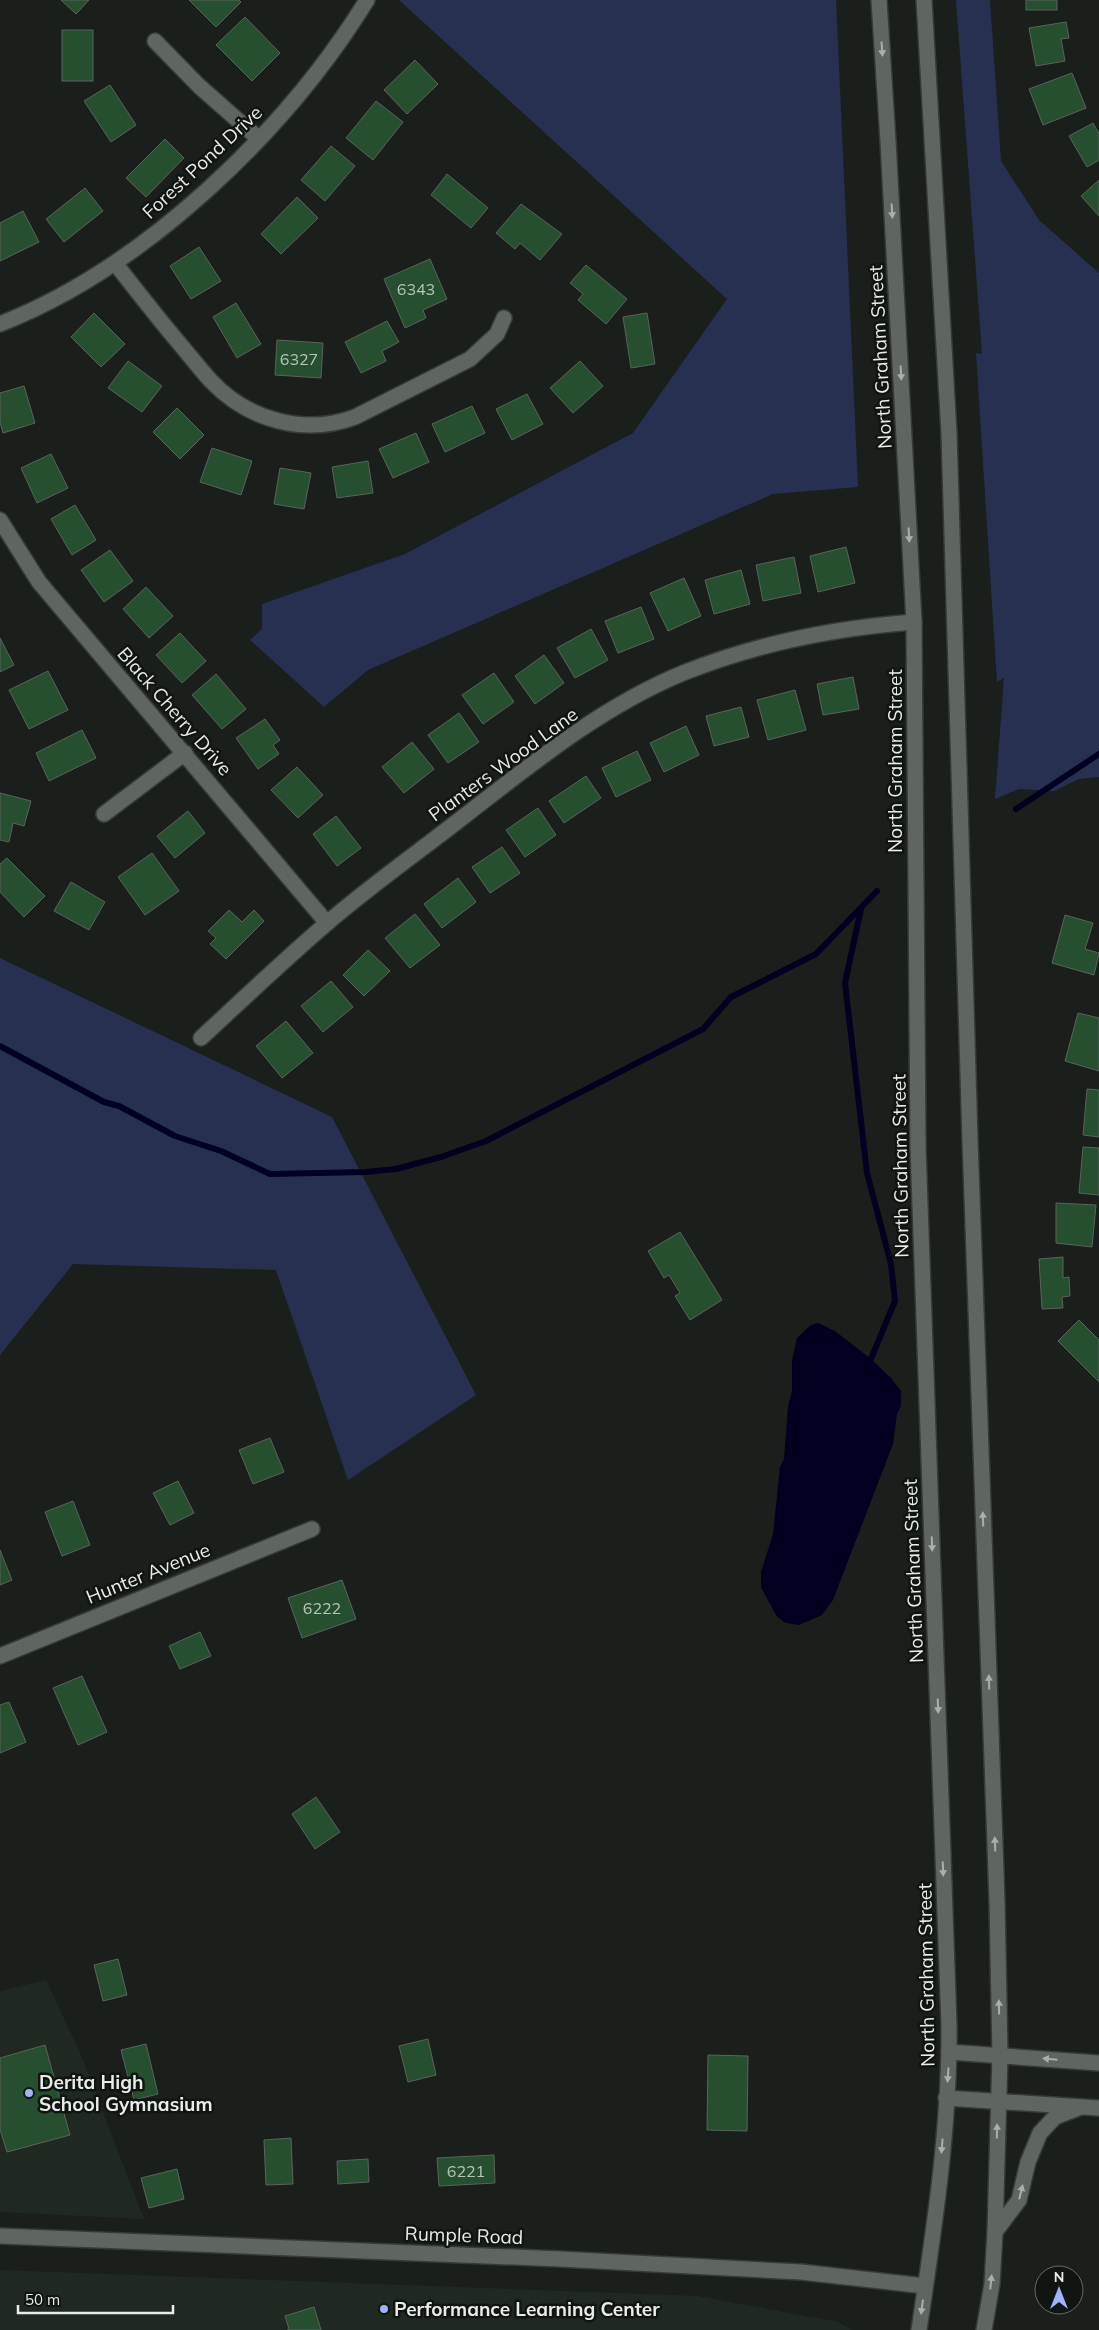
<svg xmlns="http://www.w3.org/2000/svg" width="1099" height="2330" font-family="Mulish,sans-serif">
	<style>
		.built { fill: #202921 }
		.green { fill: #283052 }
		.water { fill: #020020 }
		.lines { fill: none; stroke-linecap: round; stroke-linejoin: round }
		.stream { stroke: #020020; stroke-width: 6 }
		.building { fill: #254f2e; stroke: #5c625d }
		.street-casing { stroke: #373b38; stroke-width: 18 }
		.secondary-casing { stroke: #373b38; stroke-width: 18 }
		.street { stroke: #5f6560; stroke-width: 15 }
		.secondary { stroke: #5f6560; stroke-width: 15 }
		.oneway { fill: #abafab }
		.poi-dot { fill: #a0b3fd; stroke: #111512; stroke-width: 2 }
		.labels { text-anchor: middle; stroke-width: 5; stroke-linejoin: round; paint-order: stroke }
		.number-label { font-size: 16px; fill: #b8c5ba }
		.street-label { font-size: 19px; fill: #e9ece9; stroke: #111512 }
		.poi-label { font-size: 19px; font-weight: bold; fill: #e9ece9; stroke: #111512; text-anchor: start }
	</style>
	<rect width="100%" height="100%" fill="#1a1f1b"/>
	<g class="built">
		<path d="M46 1980 81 2055 144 2219 0 2212V1991Z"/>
		<path d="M0 2270 698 2296 838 2322 852 2330H0Z"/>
	</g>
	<g class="green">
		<path d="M399 0H836L858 487 773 494 368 670 324 707 250 640 262 629V604L405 554 633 433 727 299Z"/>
		<path d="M956 0H990L1001 161 1039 220 1099 273V777L1079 779 1054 791 1019 789 995 799 1004 678 997 682 976 353 982 354Z"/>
		<path d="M0 958 332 1117 476 1395 348 1480 276 1270 73 1264 0 1355Z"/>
	</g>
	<path class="water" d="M818 1323 835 1331 871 1359 891 1378 901 1391V1406L897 1414 893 1444 833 1600 822 1615 799 1625 786 1623 777 1617 761 1587V1572L773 1534 780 1467 784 1459 788 1406 792 1391V1361L797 1338 811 1325Z"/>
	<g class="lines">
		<g class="stream">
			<path d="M1016 809 1099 754"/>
			<path d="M861 909 845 983 867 1173 891 1264 895 1301 871 1359"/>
			<path d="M0 1046 104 1102 119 1106 175 1136 221 1151 270 1174 366 1172 396 1169 441 1157 486 1141 703 1029 731 997 816 954 877 891"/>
		</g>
	</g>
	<g class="building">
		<path d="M61 0H89L76 14Z"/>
		<path d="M189 0H239L241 2 216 27Z"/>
		<rect x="1026" y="0" width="31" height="10"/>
		<path d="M245 17 280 53 252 81 216 45Z"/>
		<path d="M1066 22 1069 38 1061 39 1065 61 1036 66 1029 28Z"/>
		<rect x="62" y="30" width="31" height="51"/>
		<path d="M415 60 438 84 407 114 384 90Z"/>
		<path d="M1072 73 1086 108 1043 125 1029 89Z"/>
		<path d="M110 85 136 125 111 142 84 101Z"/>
		<path d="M376 101 403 122 373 160 346 138Z"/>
		<path d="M1093 123 1099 134V160L1087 167 1069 136Z"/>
		<path d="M165 139 184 158 146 197 126 178Z"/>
		<path d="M331 146 355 166 325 201 301 180Z"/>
		<path d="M447 174 488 208 471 228 431 195Z"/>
		<path d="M1099 180V216L1081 196Z"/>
		<path d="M85 188 103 211 64 242 46 219Z"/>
		<path d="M297 197 318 218 281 254 261 234Z"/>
		<path d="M521 204 562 234 540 260 520 243 515 249 496 233Z"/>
		<path d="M23 211 39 242 0 261V223Z"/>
		<path d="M199 247 221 281 191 299 170 266Z"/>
		<path d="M430 259 447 299 423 310 426 318 405 328 384 279Z"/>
		<path d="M586 265 627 299 606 324 578 300 583 294 570 283Z"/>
		<path d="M236 303 261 344 237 358 213 317Z"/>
		<path d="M94 313 125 344 101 367 71 337Z"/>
		<path d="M647 313 655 364 631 368 623 317Z"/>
		<path d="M387 321 399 342 382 351 386 361 361 373 345 342Z"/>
		<path d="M277 340 323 343 321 378 275 375Z"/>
		<path d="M128 361 162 386 142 412 108 388Z"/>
		<path d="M580 361 603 386 573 413 550 388Z"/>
		<path d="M24 386 35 423 3 433 0 422V393Z"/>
		<path d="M527 394 543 424 512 440 496 409Z"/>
		<path d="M472 406 485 433 445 452 432 424Z"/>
		<path d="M177 408 204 435 180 459 153 432Z"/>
		<path d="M416 433 429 462 393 478 379 449Z"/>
		<path d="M212 448 252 461 241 495 200 482Z"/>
		<path d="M51 454 68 488 37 503 21 468Z"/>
		<path d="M368 461 373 493 337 498 332 467Z"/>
		<path d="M280 468 311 473 304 509 274 504Z"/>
		<path d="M75 505 96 540 72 555 51 519Z"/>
		<path d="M846 547 855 583 818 592 810 556Z"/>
		<path d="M110 550 133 581 104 602 81 570Z"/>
		<path d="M794 557 801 593 763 601 756 565Z"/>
		<path d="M741 570 750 604 714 614 705 580Z"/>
		<path d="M684 578 701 616 668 631 650 593Z"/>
		<path d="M146 587 173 616 149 638 123 609Z"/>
		<path d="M641 607 654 639 618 653 605 621Z"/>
		<path d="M591 629 608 660 575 678 557 648Z"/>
		<path d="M180 633 206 661 182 683 156 655Z"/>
		<path d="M0 638 14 665 0 672Z"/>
		<path d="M544 655 564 683 535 704 515 676Z"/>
		<path d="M48 671 68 710 29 729 9 690Z"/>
		<path d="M494 673 514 702 483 724 462 695Z"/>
		<path d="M216 674 246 709 222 729 192 695Z"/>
		<path d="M853 677 859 709 823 715 817 684Z"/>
		<path d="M795 690 806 730 768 740 757 700Z"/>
		<path d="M741 707 749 737 714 746 706 716Z"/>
		<path d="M459 713 479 742 448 763 428 735Z"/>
		<path d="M265 719 280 740 273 745 279 754 258 769 236 738Z"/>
		<path d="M686 726 699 755 664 772 650 743Z"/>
		<path d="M82 730 96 758 49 781 36 753Z"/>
		<path d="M412 742 434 769 404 793 382 767Z"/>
		<path d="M637 751 651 780 616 797 602 768Z"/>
		<path d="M297 767 323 795 298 818 271 790Z"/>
		<path d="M586 776 601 798 564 823 549 801Z"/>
		<path d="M0 793 31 801 24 826 13 823 9 842 0 840Z"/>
		<path d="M538 808 556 835 525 857 506 830Z"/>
		<path d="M188 811 205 833 175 858 157 836Z"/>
		<path d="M336 816 361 848 337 866 313 834Z"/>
		<path d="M502 847 520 873 490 893 472 867Z"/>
		<path d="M152 853 179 891 145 915 118 877Z"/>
		<path d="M7 858 45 896 24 917 0 892V864Z"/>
		<path d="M458 878 476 902 442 928 424 904Z"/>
		<path d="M71 882 105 902 89 930 54 911Z"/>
		<path d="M229 910 242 922 254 910 264 921 226 959 210 944 216 938 208 931Z"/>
		<path d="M415 914 440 945 410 968 385 938Z"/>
		<path d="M1065 915 1093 923 1085 949 1099 953 1094 975 1052 963Z"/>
		<path d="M368 950 390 971 364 996 343 975Z"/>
		<path d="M331 981 353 1007 323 1032 301 1006Z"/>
		<path d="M1078 1013 1099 1018V1071L1065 1061Z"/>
		<path d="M286 1021 313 1053 282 1078 256 1046Z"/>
		<path d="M1087 1089 1099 1090V1137L1083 1135Z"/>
		<path d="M1083 1147 1099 1148V1195L1079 1193Z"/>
		<path d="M1056 1203 1096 1205 1092 1247 1056 1243Z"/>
		<path d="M680 1232 722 1300 690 1320 675 1296 680 1293 669 1275 664 1278 648 1251Z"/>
		<path d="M1063 1257V1278L1069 1277 1070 1296 1062 1297 1063 1308 1042 1309 1039 1259Z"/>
		<path d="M1079 1320 1099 1340V1382L1058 1341Z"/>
		<path d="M270 1438 284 1472 253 1484 239 1450Z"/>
		<path d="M178 1481 194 1513 170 1525 153 1493Z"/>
		<path d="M73 1501 90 1545 62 1556 45 1512Z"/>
		<path d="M0 1550 12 1580 0 1585Z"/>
		<path d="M342 1580 356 1619 302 1638 288 1598Z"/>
		<path d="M200 1632 211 1656 180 1669 169 1646Z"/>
		<path d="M82 1676 107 1732 78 1745 53 1688Z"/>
		<path d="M9 1702 26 1742 0 1753V1705Z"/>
		<path d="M316 1797 340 1832 315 1849 292 1814Z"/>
		<path d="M118 1959 127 1995 103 2001 94 1965Z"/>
		<path d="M428 2039 436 2075 408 2082 399 2046Z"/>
		<path d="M146 2044 158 2094 134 2100 121 2050Z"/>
		<path d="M45 2045 70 2135 7 2152 0 2129V2058Z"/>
		<path d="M708 2055 748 2056 747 2131 707 2130Z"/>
		<path d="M291 2138 293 2184 266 2185 264 2140Z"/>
		<path d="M494 2155 495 2183 439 2186 437 2158Z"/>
		<path d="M368 2159 369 2182 338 2184 337 2161Z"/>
		<path d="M177 2169 184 2199 149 2208 141 2178Z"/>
		<path d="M314 2307 321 2330H287L289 2329 285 2316Z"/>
	</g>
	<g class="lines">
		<g class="street-casing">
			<g id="street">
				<path d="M155 41 199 86 258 138"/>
				<path d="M115 263C136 290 157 317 179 343 190 356 200 369 211 381 248 420 304 436 355 417L470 359 497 334 504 318"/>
				<path d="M0 324C145 267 286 131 367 0"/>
				<path d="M0 520 39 582 327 923"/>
				<path d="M104 814 185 753"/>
				<path d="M201 1038C242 1000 283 961 326 924 371 885 420 851 467 814 534 762 603 706 683 673 758 643 834 628 914 622"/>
				<path d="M0 1656 312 1529"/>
			</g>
		</g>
		<g class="secondary-casing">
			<g id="secondary">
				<path d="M879 0 888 141 914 622 918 1148 949 2025C950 2126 934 2230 919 2330"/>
				<path d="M924 0 949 433 970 1140 997 1901 1000 2055 995 2232 992 2284 984 2330"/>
				<path d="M949 2052 1099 2063"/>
				<path d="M946 2098 1099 2108"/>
				<path d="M995 2232 1019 2200 1028 2162 1040 2133 1055 2117 1081 2107"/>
				<path d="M0 2236 560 2259 801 2272 925 2286"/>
			</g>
		</g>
		<use href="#street" class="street"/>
		<use href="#secondary" class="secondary"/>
	</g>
	<defs><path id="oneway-solid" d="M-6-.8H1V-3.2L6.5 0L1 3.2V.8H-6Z" transform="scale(1.25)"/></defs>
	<g class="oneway">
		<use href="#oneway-solid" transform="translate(882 49) rotate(86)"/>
		<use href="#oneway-solid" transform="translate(892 211) rotate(87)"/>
		<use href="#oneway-solid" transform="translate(901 373) rotate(87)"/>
		<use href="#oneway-solid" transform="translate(909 535) rotate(87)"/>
		<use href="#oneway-solid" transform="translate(983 1519) rotate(-92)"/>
		<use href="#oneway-solid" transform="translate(932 1544) rotate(88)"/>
		<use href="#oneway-solid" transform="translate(989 1682) rotate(-92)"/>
		<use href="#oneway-solid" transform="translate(938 1706) rotate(88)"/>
		<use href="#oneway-solid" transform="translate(995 1844) rotate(-92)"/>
		<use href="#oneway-solid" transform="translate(943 1869) rotate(88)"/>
		<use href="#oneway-solid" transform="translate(999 2007) rotate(-91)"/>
		<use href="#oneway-solid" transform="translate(1050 2059) rotate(-175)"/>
		<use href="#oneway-solid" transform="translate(948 2075) rotate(94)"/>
		<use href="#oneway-solid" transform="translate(997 2131) rotate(-89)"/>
		<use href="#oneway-solid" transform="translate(942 2146) rotate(95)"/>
		<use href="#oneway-solid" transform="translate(1021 2192) rotate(-76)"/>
		<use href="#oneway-solid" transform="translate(991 2282) rotate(-84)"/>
		<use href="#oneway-solid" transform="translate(922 2307) rotate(98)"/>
	</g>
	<g class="poi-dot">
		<circle cx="29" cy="2093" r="5"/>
		<circle cx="384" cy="2309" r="5"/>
	</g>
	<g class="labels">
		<g class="number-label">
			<text x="416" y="295">6343</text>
			<text x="299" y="365">6327</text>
			<text x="322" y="1614">6222</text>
			<text x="466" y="2177">6221</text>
		</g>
		<g class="street-label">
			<text transform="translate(202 162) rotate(-43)" y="7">Forest Pond Drive</text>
			<text transform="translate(880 357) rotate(-93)" y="7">North Graham Street</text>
			<text transform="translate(175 711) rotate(49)" y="7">Black Cherry Drive</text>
			<text transform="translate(895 761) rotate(-90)" y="7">North Graham Street</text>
			<text transform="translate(503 764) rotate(-36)" y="7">Planters Wood Lane</text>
			<text transform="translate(900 1166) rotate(-91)" y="7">North Graham Street</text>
			<text transform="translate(913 1571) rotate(-92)" y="7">North Graham Street</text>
			<text transform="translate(148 1573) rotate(-22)" y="7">Hunter Avenue</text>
			<text transform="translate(926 1975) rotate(-91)" y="7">North Graham Street</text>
			<text transform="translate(464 2235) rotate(2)" y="7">Rumple Road</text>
		</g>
		<g class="poi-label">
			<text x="39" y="2089">Derita High<tspan x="39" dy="22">School Gymnasium</tspan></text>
			<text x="394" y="2316">Performance Learning Center</text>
		</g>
	</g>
	<g transform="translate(1059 2290)"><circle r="24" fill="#111512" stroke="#676b68"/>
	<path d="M0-4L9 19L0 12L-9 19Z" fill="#a0b3fd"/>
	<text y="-8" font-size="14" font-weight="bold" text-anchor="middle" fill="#e9ece9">N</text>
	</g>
	<path d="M18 2305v8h155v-8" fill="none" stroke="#e9ece9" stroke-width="2.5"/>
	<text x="25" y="2305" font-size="15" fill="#e9ece9" stroke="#111512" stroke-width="4" paint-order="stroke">50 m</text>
</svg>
